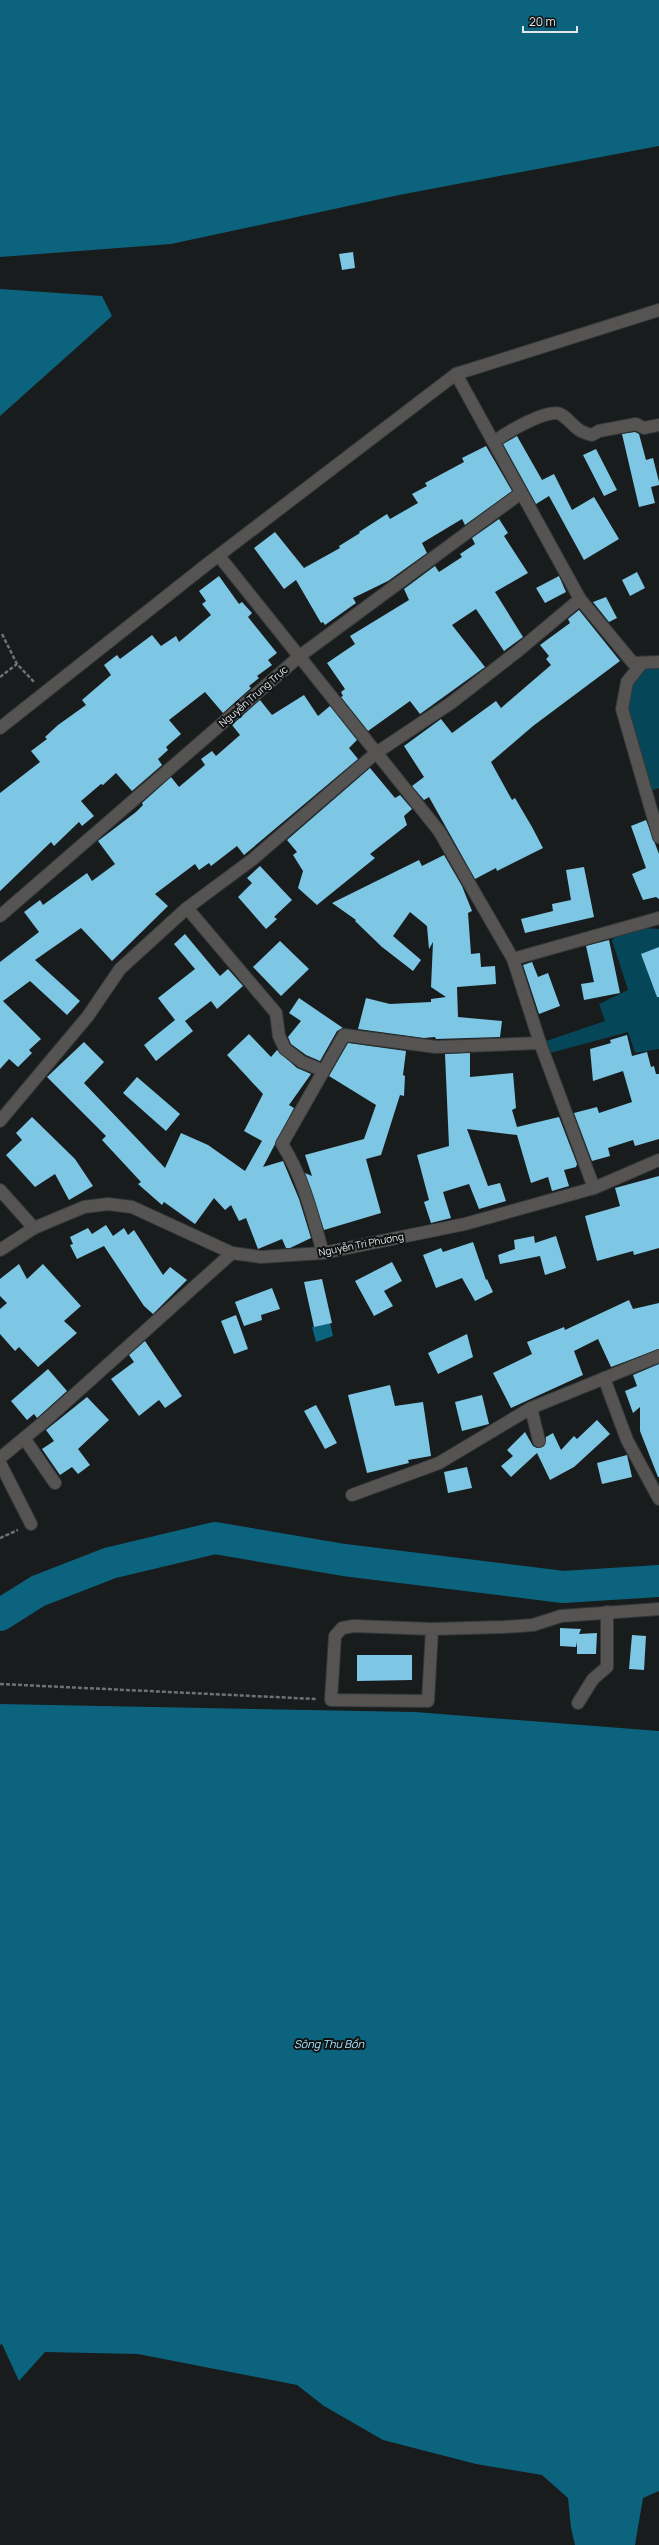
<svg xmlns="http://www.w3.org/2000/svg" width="659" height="2545" font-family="Manrope,sans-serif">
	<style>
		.green { fill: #064659 }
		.water { fill: #0c637d }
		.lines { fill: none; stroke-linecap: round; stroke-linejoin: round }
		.river { stroke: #0c637d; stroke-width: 32 }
		.building { fill: #7dc7e4 }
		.street-casing { stroke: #343839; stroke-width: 14 }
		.path { stroke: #6f7273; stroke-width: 2.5; stroke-dasharray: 4 2; stroke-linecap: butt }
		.street { stroke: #565453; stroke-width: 12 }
		.labels { text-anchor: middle; stroke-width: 4; stroke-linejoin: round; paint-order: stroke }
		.street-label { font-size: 10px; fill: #e3e5e6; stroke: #0f1314 }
		.water-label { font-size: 11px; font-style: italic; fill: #a9e5fd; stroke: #0f1314 }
	</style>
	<rect width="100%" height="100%" fill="#181c1d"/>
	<g class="green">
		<path d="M659 665V788L651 791 622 709 636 670Z"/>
		<path d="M625 927 659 929V1049L635 1053 628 1032 550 1053 540 1043 605 1021 599 1004 628 990 612 940Z"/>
	</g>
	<g class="water">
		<path d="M0 0H659V146L399 195 171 244 0 257Z"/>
		<path d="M0 289 102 296 112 316 0 416Z"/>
		<path d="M330 1323 333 1336 316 1342 312 1327Z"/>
		<path d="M0 1704 415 1712 659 1731V2491L643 2498 635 2545H575L571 2528 568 2498 542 2475 476 2464 383 2440 324 2406 297 2385 138 2354 45 2352 19 2381 2 2344 0 2345Z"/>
	</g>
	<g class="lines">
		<path class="river" d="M0 1615 38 1591 110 1563 215 1538 344 1560 563 1587 659 1581"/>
	</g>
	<g class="building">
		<path d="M353 252 355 268 342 270 339 254Z"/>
		<path d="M635 432 639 434 646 460 653 458 659 482V485L651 487 655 503 639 507 622 434Z"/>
		<path d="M517 436 542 480 554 474 572 510 594 497 619 539 584 560 549 496 536 504 503 444Z"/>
		<path d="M486 446 512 491 465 525 462 519 422 543 427 553 388 581 353 598 356 603 325 625 323 622 321 623 296 580 284 589 254 548 275 532 304 568 340 548 339 546 360 533 359 532 387 514 390 519 418 503 412 494 427 486 425 483 464 462 462 458Z"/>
		<path d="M596 449 617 490 604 496 583 455Z"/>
		<path d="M499 519 508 533 504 536 528 573 495 592 523 637 504 651 476 609 452 625 485 667 420 714 410 701 368 731 341 697 343 696 341 692 345 689 327 663 355 644 350 636 409 600 404 589 435 566 439 572 462 557 460 554 475 544 472 538Z"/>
		<path d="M637 572 645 588 630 596 622 580Z"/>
		<path d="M219 576 239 604 242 602 252 613 248 617 277 653 268 660 272 665 257 676 259 678 249 686 251 688 223 713 205 692 169 720 181 734 166 747 168 750 158 759 162 765 132 791 116 773 103 785 101 784 81 801 94 816 82 826 79 822 54 846 51 842 0 891V793L40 762 31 751 47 739 45 737 58 725 86 705 82 700 111 675 104 665 117 655 120 659 152 635 161 646 176 636 179 642 211 615 202 604 206 601 199 591Z"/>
		<path d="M559 576 566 592 545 603 536 588Z"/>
		<path d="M606 597 617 618 609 622 593 602Z"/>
		<path d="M579 610 620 661 533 726 491 762 512 800 515 798 532 827 543 848 497 871 496 868 475 879 429 797 424 800 412 786 424 777 404 746 441 719 452 733 496 701 501 708 551 665 546 659 549 656 540 645 570 623 568 619Z"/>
		<path d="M304 695 318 716 330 706 357 740 349 748 358 759 244 855 237 846 211 866 209 863 199 870 195 864 155 894 168 906 112 961 81 928 35 960 80 1001 67 1015 30 981 3 1001 41 1039 29 1050 32 1053 18 1067 9 1059 0 1069V962L39 932 24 912 40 900 43 905 87 873 92 881 115 864 98 841 136 812 143 805 142 803 171 777 179 787 205 765 201 759 212 751 216 756 240 735 232 725 260 700 272 715Z"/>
		<path d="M370 768 395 798 400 795 412 809 404 816 407 825 370 854 375 858 317 905 298 888 303 871 293 855 297 852 287 840Z"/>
		<path d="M646 820 659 854V899L656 897 643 900 632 874 646 868 631 826Z"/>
		<path d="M444 855 462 886 472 911 468 913 471 954 480 953 481 967 495 966 496 984 457 987 458 1017 502 1021 500 1037 436 1039 435 1037 424 1038 358 1029 366 998 390 1004 431 1002V999L446 997 431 987 433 942 429 949 427 926 410 912 393 936 421 960 413 971 382 947 355 921 356 920 332 903 419 860 422 866Z"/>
		<path d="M260 866 292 900 274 917 277 919 266 929 238 897 252 883 247 878Z"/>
		<path d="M584 867 594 917 525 933 521 919 553 911 552 904 571 900 566 870Z"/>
		<path d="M185 934 220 976 228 969 243 986 217 1009 211 1001 185 1021 193 1031 156 1061 144 1045 175 1020 158 998 195 969 174 944Z"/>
		<path d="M609 940 620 993 584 1000 581 984 594 982 586 946Z"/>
		<path d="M280 941 309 969 281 996 253 967Z"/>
		<path d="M659 947V997H657L641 954Z"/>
		<path d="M532 962 538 977 548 973 560 1006 539 1014 523 965Z"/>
		<path d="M299 998 343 1028 337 1031 320 1061 306 1055 291 1044 288 1037 301 1021 289 1013Z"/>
		<path d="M249 1034 271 1057 277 1050 297 1068 311 1074 289 1105 294 1108 263 1167 283 1161 299 1199 311 1238 290 1248H286L282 1239 258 1249 246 1218 239 1221 231 1205 225 1210 214 1198 195 1224 164 1202 162 1205 138 1184 141 1182 102 1140 106 1136 47 1077 84 1042 104 1062 84 1083 165 1168 181 1133 208 1145 245 1171 262 1141 244 1131 263 1094 227 1055Z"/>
		<path d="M627 1035 632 1056 647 1052 651 1067 654 1066 656 1074H659V1139L635 1146 633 1140 608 1148 610 1156 592 1161 574 1113 597 1107 599 1113 632 1102 623 1071 593 1081 590 1049 611 1043 610 1040Z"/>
		<path d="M348 1043 406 1051 403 1075 405 1076 404 1096 400 1095 381 1155 366 1159 381 1213 324 1230 305 1173 312 1176 305 1155 364 1139 376 1105 329 1076Z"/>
		<path d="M470 1053V1077L513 1073 516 1108 512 1110 517 1127 559 1117 577 1164 576 1167 564 1170 569 1186 552 1191 548 1177 531 1183 517 1135 467 1129 488 1186 500 1183 506 1201 479 1209 469 1184 443 1192 451 1218 431 1223 424 1202 429 1200 417 1155 449 1146 445 1054Z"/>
		<path d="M137 1077 180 1114 166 1131 123 1093Z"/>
		<path d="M32 1117 75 1159 93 1186 69 1200 55 1174 35 1187 6 1155 22 1140 16 1133Z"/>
		<path d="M659 1176V1248L634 1255 633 1251 597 1261 585 1216 620 1206 615 1188Z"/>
		<path d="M106 1225 113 1236 124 1228 128 1235 134 1230 163 1275 170 1267 187 1280 153 1314 144 1306 104 1246 77 1259 70 1245 73 1244 70 1237 88 1228 92 1234Z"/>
		<path d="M534 1236 535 1243 556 1236 566 1268 545 1275 540 1256 500 1264 498 1255 515 1249 514 1240Z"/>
		<path d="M473 1242 486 1280 487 1279 493 1292 475 1301 462 1278 436 1288 423 1255 441 1248 443 1252Z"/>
		<path d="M392 1262 402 1281 384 1291 393 1306 374 1316 355 1281Z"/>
		<path d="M19 1264 27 1279 43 1264 81 1306 64 1321 77 1333 38 1367 19 1347 15 1351 0 1334V1309L7 1303 0 1296V1279Z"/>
		<path d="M322 1279 332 1323 314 1327 304 1282Z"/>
		<path d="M272 1288 280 1309 261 1315 262 1320 244 1326 235 1302Z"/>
		<path d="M629 1300 633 1309 659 1303V1349L611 1367 598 1339 574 1351 583 1375 511 1408 493 1373 532 1354 527 1342 564 1327 565 1330Z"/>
		<path d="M236 1315 248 1349 234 1354 221 1321Z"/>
		<path d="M467 1334 473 1357 438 1374 428 1353Z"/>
		<path d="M145 1341 182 1396 165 1408 159 1400 139 1416 111 1379 134 1362 129 1355Z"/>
		<path d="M659 1364V1477H658L640 1431V1407L633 1413 625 1391 637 1386 633 1375Z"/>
		<path d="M48 1369 67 1391 37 1418 34 1414 27 1420 11 1401Z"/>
		<path d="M390 1385 395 1406 423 1402 431 1456 408 1460 409 1463 367 1473 348 1395Z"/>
		<path d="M482 1395 489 1424 462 1431 455 1402Z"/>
		<path d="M87 1397 109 1420 78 1449 90 1465 78 1474 72 1467 60 1475 42 1449 54 1441 46 1430Z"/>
		<path d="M316 1405 337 1443 325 1449 304 1411Z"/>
		<path d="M597 1420 610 1434 574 1467 550 1480 537 1453 511 1477 501 1466 513 1456 507 1450 525 1432 533 1446 537 1448 544 1446 546 1437 553 1433 561 1450 574 1436 577 1439Z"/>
		<path d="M627 1455 632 1477 602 1484 597 1463Z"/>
		<path d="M467 1467 472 1488 448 1493 444 1472Z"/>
		<path d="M560 1628 581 1629 579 1634 597 1633 596 1654H577V1642L576 1647 560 1646Z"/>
		<path d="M632 1635 646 1636 644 1670 629 1669Z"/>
		<path d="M357 1655H412V1680L357 1681Z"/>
	</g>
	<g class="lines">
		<g class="street-casing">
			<g id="street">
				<path d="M456 374 580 599 633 663 659 662"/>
				<path d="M495 441C506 433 550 406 562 415 576 425 573 430 592 435L599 431 636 424 644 428 659 425"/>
				<path d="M219 556 439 831 513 959 540 1043 594 1188"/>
				<path d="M642 663 627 682 622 709 659 837"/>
				<path d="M0 728 206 565 456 374 659 310"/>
				<path d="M187 908 276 1013 279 1036 285 1049 302 1062 322 1070"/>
				<path d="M0 916 301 655 521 493"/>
				<path d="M513 959 659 918"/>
				<path d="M0 1121 88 1016 120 969 187 908 253 859 376 753 451 703 518 651 580 599"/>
				<path d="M0 1190 34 1228"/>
				<path d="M0 1250 34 1228 84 1207 108 1204 132 1207 232 1253 261 1257 323 1253 465 1224 594 1188 659 1160"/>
				<path d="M323 1253C312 1214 303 1177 282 1144L344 1035 436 1047 540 1043"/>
				<path d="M604 1378 627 1440 659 1499"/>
				<path d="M531 1408 539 1441"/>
				<path d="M24 1438 55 1483"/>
				<path d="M0 1458 46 1420 232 1253"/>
				<path d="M0 1463 31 1524"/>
				<path d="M352 1495 439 1463 531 1408 659 1356"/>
				<path d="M432 1629 428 1701 331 1700 335 1636 342 1628 354 1626 432 1629 503 1627 533 1625 561 1616 659 1609"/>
				<path d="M578 1703 593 1679 607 1667V1612"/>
			</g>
		</g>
		<g class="path">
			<path d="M2 634 17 664 35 683"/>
			<path d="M0 677 17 664"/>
			<path d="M0 1538 18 1530"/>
			<path d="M0 1684 316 1699"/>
		</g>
		<use href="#street" class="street"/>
	</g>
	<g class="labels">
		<g class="street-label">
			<text transform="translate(253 696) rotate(-41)" y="4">Nguyễn Trung Trực</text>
			<text transform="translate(361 1244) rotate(-11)" y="4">Nguyễn Tri Phương</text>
		</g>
		<g class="water-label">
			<text x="329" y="2048">Sông Thu Bồn</text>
		</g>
	</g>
	<path d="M523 26v6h54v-6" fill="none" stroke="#e3e5e6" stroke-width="2"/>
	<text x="529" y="26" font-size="12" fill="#e3e5e6" stroke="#0f1314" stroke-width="3" paint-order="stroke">20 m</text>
</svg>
